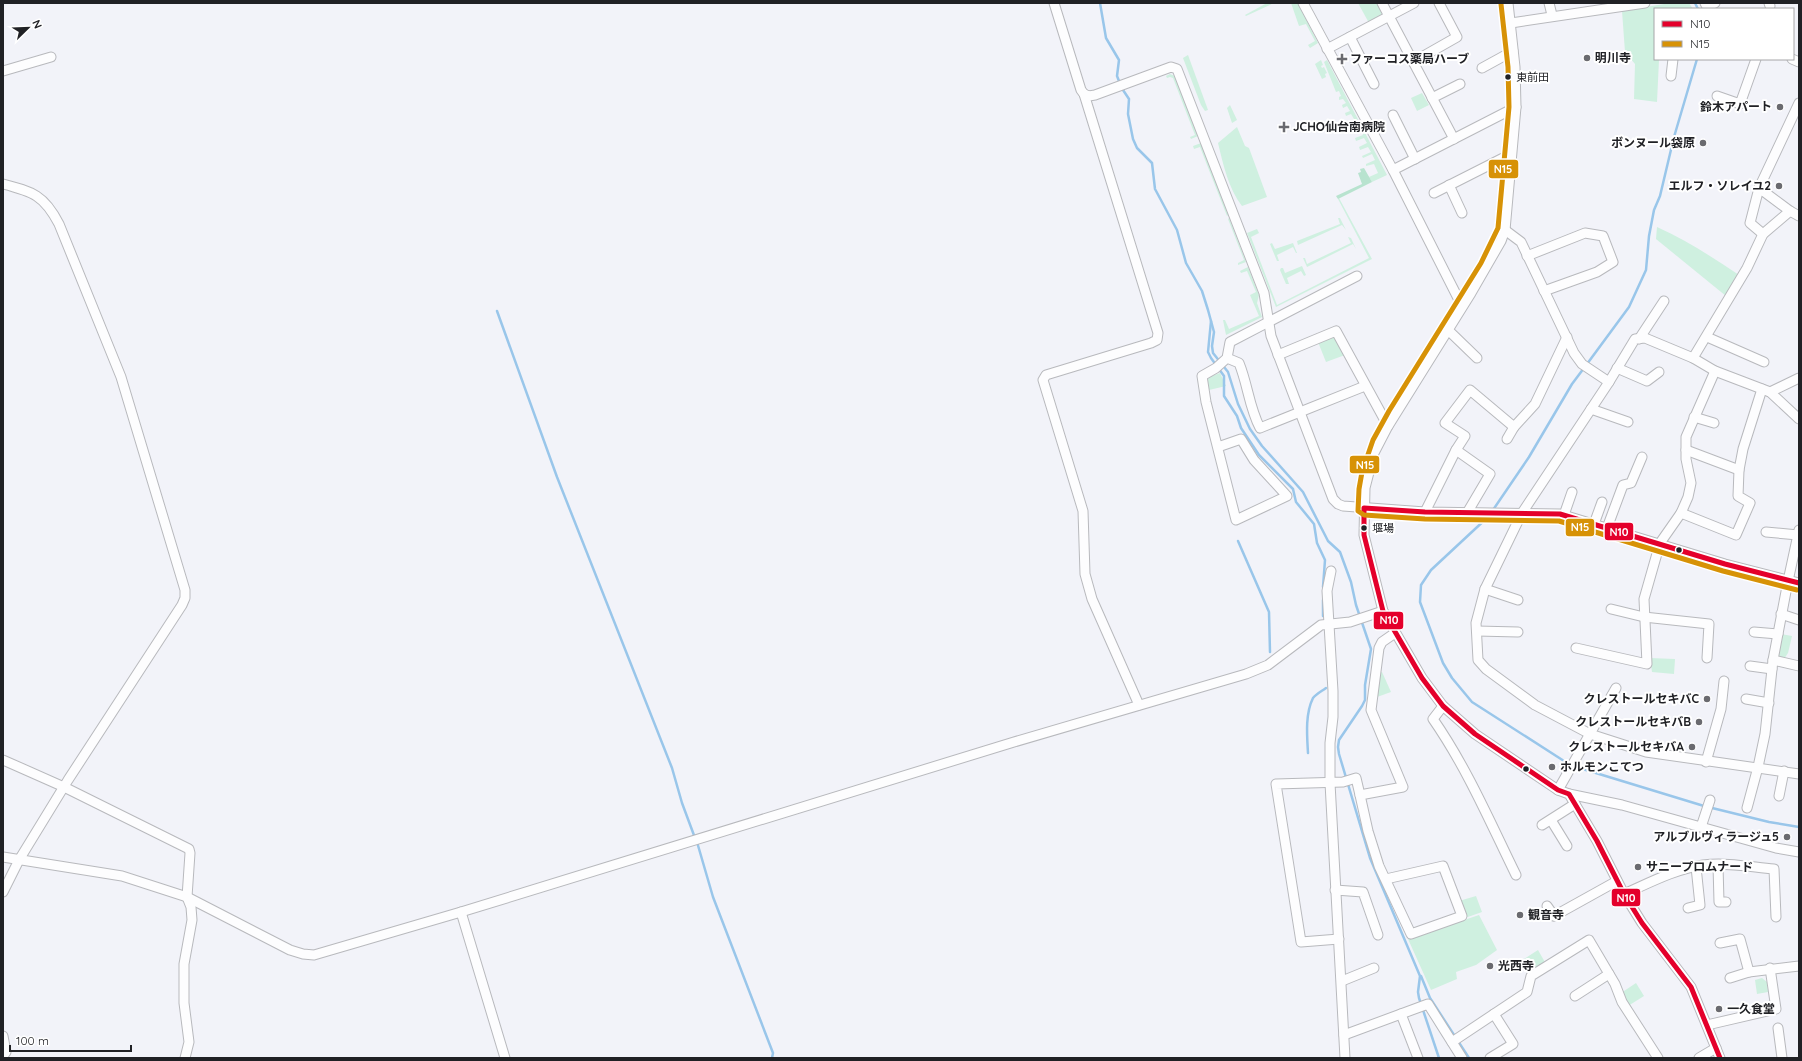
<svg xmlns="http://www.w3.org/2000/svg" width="1802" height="1061" font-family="Quicksand,'Noto Sans JP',sans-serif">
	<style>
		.green { fill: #cff0e0 }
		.forest { fill: #b8e3cf }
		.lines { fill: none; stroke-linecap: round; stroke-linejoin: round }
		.stream { stroke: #99c6ea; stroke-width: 2.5 }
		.minor-casing { stroke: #b8b9bd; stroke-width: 11 }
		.minor { stroke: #fdfdfe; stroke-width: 9 }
		.bus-1-casing { stroke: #fff; stroke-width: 8 }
		.bus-2-casing { stroke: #fff; stroke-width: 8 }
		.bus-1 { stroke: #e4002b; stroke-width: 5 }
		.bus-2 { stroke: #d79206; stroke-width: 5 }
		.poi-dot { fill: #6a6a6f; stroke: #fff; stroke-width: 1.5 }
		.bus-dot { fill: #202125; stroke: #fff; stroke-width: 1.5 }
		.labels { text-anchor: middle; stroke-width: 4; stroke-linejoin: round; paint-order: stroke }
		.bus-label { font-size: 11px; fill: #202125; stroke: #fff; text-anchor: start }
		.poi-label { font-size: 12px; font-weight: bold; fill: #202125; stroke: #fff; text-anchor: start }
		.line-badge { stroke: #fff; stroke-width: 1.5 }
		.badge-label { font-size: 11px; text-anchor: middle; font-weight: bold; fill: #fff }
	</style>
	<rect width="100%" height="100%" fill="#f2f3f9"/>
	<g class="green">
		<path d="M1267 3H1274L1246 16 1245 15Z"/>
		<path d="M1291 3H1298L1318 43 1310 48 1308 45 1315 41 1306 24 1299 26Z"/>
		<path d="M1358 3H1377L1381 10 1382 16 1369 23Z"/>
		<path d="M1670 3H1689L1693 9H1655V59L1671 60H1659L1657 102 1634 99 1635 64 1625 52 1622 11Z"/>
		<path d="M1188 55 1208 110 1205 111 1201 105 1183 58Z"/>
		<path d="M1321 60 1323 65 1321 66 1322 68 1324 67 1327 73 1325 74 1326 77 1322 79 1315 64Z"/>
		<path d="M1327 60 1387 175 1372 182 1369 177 1378 173 1374 164 1366 166V164L1375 160 1372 154 1363 158 1362 156 1371 152 1368 147 1360 150 1359 147 1367 143 1364 138 1356 141 1355 138 1363 135 1360 130 1353 132 1352 130 1358 127 1355 122 1349 124 1348 122 1354 119 1351 114 1346 116 1345 113 1350 111 1347 106 1343 108 1342 105 1346 103 1343 99 1339 100V97L1341 96 1339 91 1336 92 1324 62Z"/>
		<path d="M1170 74 1175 76 1198 136 1191 139 1190 137 1195 135 1173 78 1170 77 1167 78 1166 76Z"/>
		<path d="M1422 93 1429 105 1417 111 1411 98Z"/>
		<path d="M1230 105 1237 120 1232 123 1227 108Z"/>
		<path d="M1237 127 1245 146 1249 148 1267 197 1242 206C1229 190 1223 164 1218 143Z"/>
		<path d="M1201 143 1228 215 1227 216 1200 147 1194 149 1193 146Z"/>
		<path d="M1339 198 1372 259 1276 307 1247 233 1257 229 1259 233 1251 237 1277 305 1369 258 1338 199Z"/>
		<path d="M1229 218 1246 262 1238 265V263L1244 260 1228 219Z"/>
		<path d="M1338 218H1340L1346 230 1342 225 1298 245 1297 241 1340 224Z"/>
		<path d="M1657 227C1686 240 1712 257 1739 275L1726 296 1656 239Z"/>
		<path d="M1348 237 1351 238 1356 249 1353 244 1307 267 1303 258H1305L1307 264 1351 243Z"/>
		<path d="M1272 243 1275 249 1293 243 1297 253H1296L1293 247 1277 255 1279 261H1277L1270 244Z"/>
		<path d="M1302 266 1306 275 1304 276 1301 271 1287 278 1289 284H1286L1280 270 1281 268H1283L1285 273Z"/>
		<path d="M1248 267 1259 295 1257 303 1262 317 1226 335 1223 320H1225L1229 329 1259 316 1250 295 1256 292 1247 271 1241 273 1240 271Z"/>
		<path d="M1332 336 1337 338 1345 355 1326 362 1318 342Z"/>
		<path d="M1220 373 1226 386 1209 390 1207 382 1209 377Z"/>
		<path d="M1781 634 1792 636 1788 653 1784 659 1780 658 1777 654Z"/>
		<path d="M1650 658 1675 659 1674 674 1652 672Z"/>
		<path d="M1382 672 1391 692 1377 697 1379 673Z"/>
		<path d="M1476 896 1482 912 1465 918 1459 901Z"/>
		<path d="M1479 915 1497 950 1476 965 1456 972 1457 979 1431 990 1408 939Z"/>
		<path d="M1538 950 1546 964 1537 970 1531 969 1524 959Z"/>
		<path d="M1762 978 1767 982 1768 992 1757 994 1755 980Z"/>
		<path d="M1636 983 1644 996 1628 1006 1621 993Z"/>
	</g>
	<path class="forest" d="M1364 168 1372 182 1338 199 1336 196 1362 184 1358 173 1361 172 1360 169Z"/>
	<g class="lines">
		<g class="stream">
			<path d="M1100 3 1106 38 1119 60 1117 76 1119 81"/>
			<path d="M1695 3 1698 9"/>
			<path d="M1123 90 1129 99 1128 114 1133 139 1137 148 1152 163 1155 189 1177 230 1186 263 1202 291 1208 310 1214 332 1212 346 1213 353 1228 372 1238 404 1250 429 1262 446 1303 492 1328 541 1340 552 1351 582 1356 605 1371 649 1365 685V700L1362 706 1339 740 1338 747 1339 754 1370 858 1420 976 1418 992 1419 998 1439 1058"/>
			<path d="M497 311 557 477 672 768 682 803 695 838"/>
			<path d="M1211 321 1208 352 1211 358 1224 376V396L1237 416 1241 428 1259 455 1293 489 1296 502 1314 524 1317 543 1325 560 1323 587"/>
			<path d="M1587 364 1629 307 1646 270 1649 236 1654 210 1660 196 1674 137 1697 59"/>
			<path d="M1493 510 1529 457 1572 384 1584 368"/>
			<path d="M1489 516 1431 570 1421 585 1420 602 1443 663 1452 678 1472 702 1564 761 1586 770 1704 806 1769 822 1799 827"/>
			<path d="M1238 541 1269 612 1270 652"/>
			<path d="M1323 616V600"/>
			<path d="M1308 753C1307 736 1305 714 1313 698 1316 694 1322 691 1326 688"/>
			<path d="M697 842 713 897 773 1053 772 1058"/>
			<path d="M1421 976 1430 998 1469 1058"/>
		</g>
		<g class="minor-casing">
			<g id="minor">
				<path d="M1054 3 1081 90 1084 94 1158 333 1157 340 1151 343 1046 375 1043 380 1083 511 1085 574 1092 599 1139 705"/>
				<path d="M1303 3 1393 170 1462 306"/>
				<path d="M1382 3 1454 139"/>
				<path d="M1508 3 1515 67 1516 107 1505 230 1501 241 1471 293 1388 426 1374 453 1365 488 1364 535 1383 611 1422 678 1443 706 1475 734 1558 790 1569 794 1597 841 1624 894 1642 923 1691 987 1720 1058"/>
				<path d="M1549 3 1552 15"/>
				<path d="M1705 3 1707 7 1715 3"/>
				<path d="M1769 3 1770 6"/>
				<path d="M1511 23 1645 3"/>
				<path d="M1350 37 1374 84"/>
				<path d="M1327 49 1414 3"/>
				<path d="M1792 59 1799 62"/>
				<path d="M1413 62 1457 37 1439 3"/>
				<path d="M1482 68 1513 51"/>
				<path d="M3 71 51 57"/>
				<path d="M1671 76 1673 59"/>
				<path d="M1084 94 1089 96 1095 95 1171 67 1177 69 1264 293 1271 336 1333 499 1338 504 1343 506 1425 512 1560 514 1725 564 1799 583"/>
				<path d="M1717 96 1740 104 1756 59"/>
				<path d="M1432 98 1460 84"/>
				<path d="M1393 115 1415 159"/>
				<path d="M1393 170 1516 107"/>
				<path d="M3 184C33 192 44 195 59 224L121 377 185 590V598L182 605 68 780 19 860 3 892"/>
				<path d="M1449 185 1462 213"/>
				<path d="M1759 188 1799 103"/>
				<path d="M1434 193 1511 154"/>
				<path d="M1505 230 1521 242 1574 353 1582 364 1609 382"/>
				<path d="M1763 234 1750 223 1759 188 1790 211"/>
				<path d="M1527 256 1585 233 1603 236 1613 262 1597 272 1544 291"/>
				<path d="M1447 329 1477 358"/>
				<path d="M1707 337 1764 362"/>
				<path d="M1639 339 1664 301"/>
				<path d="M1278 355 1336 331 1388 426"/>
				<path d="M1227 358 1239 363C1248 385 1249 407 1260 428L1365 386"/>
				<path d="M1693 358 1747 268 1763 234 1790 211 1799 216"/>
				<path d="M1617 368 1647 381 1659 372"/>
				<path d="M1770 392 1799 378"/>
				<path d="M1591 409 1628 422"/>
				<path d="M1694 417 1714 423"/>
				<path d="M1799 419 1770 392 1715 371 1693 358 1645 338 1635 339 1609 382 1522 513 1485 589 1476 623 1478 660 1486 669 1535 705 1590 734 1646 752 1799 774"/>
				<path d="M1507 439 1514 427"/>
				<path d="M1218 447 1241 439 1254 460 1287 496 1236 520 1206 402 1202 376 1216 368 1227 358 1230 342 1357 276"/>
				<path d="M1456 450 1490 474 1467 513"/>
				<path d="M1686 450 1739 470"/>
				<path d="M1425 512 1456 450 1465 436 1445 423 1470 390 1514 427 1535 404 1567 337"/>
				<path d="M1681 513 1736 535 1750 503 1738 496 1739 470 1743 449 1762 389"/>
				<path d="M1564 515 1572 492"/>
				<path d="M1594 524 1602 502"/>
				<path d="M1607 528 1623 485 1631 483 1642 457"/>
				<path d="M1766 532 1798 535"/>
				<path d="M1331 571 1327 591 1333 691V717L1330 743V783L1345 1058"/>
				<path d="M1485 589 1518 600"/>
				<path d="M1611 609 1644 617 1709 624 1707 658"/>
				<path d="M1781 614 1799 620"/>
				<path d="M1477 631 1518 632"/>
				<path d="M1754 632 1778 634"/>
				<path d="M1576 648 1647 664 1644 599 1660 543 1681 513 1688 497 1691 483 1686 459V437L1715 371"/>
				<path d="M1773 660 1799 666"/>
				<path d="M1750 666 1772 669"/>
				<path d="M1746 699 1769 703"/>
				<path d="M1443 706 1433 719C1467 768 1490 822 1516 875"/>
				<path d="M3 760 64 787 189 849 190 853 187 897 191 907 192 920 184 964V1003L189 1042 185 1058"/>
				<path d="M1706 762 1721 709 1724 681"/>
				<path d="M1558 790 1616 688"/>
				<path d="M1569 794 1622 805 1776 848 1799 852"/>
				<path d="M1360 795 1368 831 1379 866 1411 934 1462 916 1443 866 1386 879"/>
				<path d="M1779 796 1784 771"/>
				<path d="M1747 808 1758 767 1765 734 1773 660 1788 581 1799 530"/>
				<path d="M1551 820 1567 846"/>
				<path d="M1542 825 1575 804"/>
				<path d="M1701 827 1710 800"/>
				<path d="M3 857 122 876 187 897 290 950 303 954 314 955 461 912 1014 742 1246 674 1268 665 1321 625 1350 622 1383 611"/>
				<path d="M1718 865 1719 902H1726"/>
				<path d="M1335 890 1363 892 1378 935"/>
				<path d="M1624 894C1649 883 1675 869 1703 865 1726 862 1751 867 1774 869L1776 917"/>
				<path d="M1547 906 1554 916 1617 881"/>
				<path d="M1688 908 1700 905 1696 867"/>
				<path d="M461 912 505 1058"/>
				<path d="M1339 939 1301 942 1276 784 1343 782 1356 778 1360 795 1403 787 1371 710 1379 648 1382 642 1395 633"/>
				<path d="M1720 943 1740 939 1749 972 1799 966"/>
				<path d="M1730 978 1749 972"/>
				<path d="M1342 981 1374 968"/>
				<path d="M1575 996 1609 974"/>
				<path d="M1401 1014 1418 1058"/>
				<path d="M1707 1025 1776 1009 1770 968"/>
				<path d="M1778 1028 1782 1058"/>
				<path d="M1344 1035 1428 1004 1462 1058"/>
				<path d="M3 1036 6 1052 3 1056"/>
				<path d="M1452 1042 1527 992 1531 976 1589 940 1615 984 1622 1002 1658 1058"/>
				<path d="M1490 1058 1513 1044 1494 1014"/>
				<path d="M1699 1058 1716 1048"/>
			</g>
		</g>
		<use href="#minor" class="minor"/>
		<g class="bus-1-casing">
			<path id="bus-1" d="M1720 1058 1691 987 1642 923 1624 894 1597 841 1569 794 1558 790 1475 734 1443 706 1422 678 1383 611 1364 535V508L1425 512 1560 514 1725 564 1799 583"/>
		</g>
		<g class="bus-2-casing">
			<path id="bus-2" d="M1501 4 1508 67 1509 107 1498 228 1481 263 1389 411 1373 440 1362 472 1359 489 1358 511 1364 515 1425 519 1559 521 1723 571 1797 590"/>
		</g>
		<use href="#bus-1" class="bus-1"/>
		<use href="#bus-2" class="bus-2"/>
	</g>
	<g class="poi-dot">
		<circle cx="1587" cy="58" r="4"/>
		<path d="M1340 53h4v4h4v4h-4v4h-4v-4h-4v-4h4z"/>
		<circle cx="1780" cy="107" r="4"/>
		<path d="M1282 121h4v4h4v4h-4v4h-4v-4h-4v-4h4z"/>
		<circle cx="1703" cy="143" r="4"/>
		<circle cx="1779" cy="186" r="4"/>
		<circle cx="1707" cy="699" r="4"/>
		<circle cx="1699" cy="722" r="4"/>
		<circle cx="1692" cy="747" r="4"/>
		<circle cx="1552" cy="767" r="4"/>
		<circle cx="1787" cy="837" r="4"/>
		<circle cx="1638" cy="867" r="4"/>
		<circle cx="1520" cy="915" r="4"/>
		<circle cx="1490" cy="966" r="4"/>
		<circle cx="1719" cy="1009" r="4"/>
	</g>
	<g class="bus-dot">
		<circle cx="1508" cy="77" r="3.5"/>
		<circle cx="1364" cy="528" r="3.5"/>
		<circle cx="1679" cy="550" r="3.5"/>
		<circle cx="1526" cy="769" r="3.5"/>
	</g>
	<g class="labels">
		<g class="bus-label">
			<text x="1516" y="81">東前田</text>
			<text x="1372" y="532">堰場</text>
		</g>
		<g class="poi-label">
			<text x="1595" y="62">明川寺</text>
			<text x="1350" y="63">ファーコス薬局ハーブ</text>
			<text x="1772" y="111" text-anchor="end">鈴木アパート</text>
			<text x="1293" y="131">JCHO仙台南病院</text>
			<text x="1695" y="147" text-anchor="end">ボンヌール袋原</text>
			<text x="1771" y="190" text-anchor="end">エルフ・ソレイユ2</text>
			<text x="1699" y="703" text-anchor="end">クレストールセキバC</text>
			<text x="1691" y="726" text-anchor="end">クレストールセキバB</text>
			<text x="1684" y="751" text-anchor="end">クレストールセキバA</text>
			<text x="1560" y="771">ホルモンこてつ</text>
			<text x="1779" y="841" text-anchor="end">アルブルヴィラージュ5</text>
			<text x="1646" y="871">サニープロムナード</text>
			<text x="1528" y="919">観音寺</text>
			<text x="1498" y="970">光西寺</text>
			<text x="1727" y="1013">一久食堂</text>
		</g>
	</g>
	<g class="line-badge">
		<rect x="1488" y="159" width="31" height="20" rx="4" fill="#d79206"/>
		<rect x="1349" y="455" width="31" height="19" rx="4" fill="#d79206"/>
		<rect x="1565" y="518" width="30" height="19" rx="4" fill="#d79206"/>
		<rect x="1604" y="522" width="30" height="19" rx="4" fill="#e4002b"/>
		<rect x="1373" y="611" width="31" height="19" rx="4" fill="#e4002b"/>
		<rect x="1611" y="888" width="30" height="19" rx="4" fill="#e4002b"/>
	</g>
	<g class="badge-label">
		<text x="1503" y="173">N15</text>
		<text x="1365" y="469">N15</text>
		<text x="1580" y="531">N15</text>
		<text x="1619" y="536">N10</text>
		<text x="1389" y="624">N10</text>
		<text x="1626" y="902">N10</text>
	</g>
	<rect width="1802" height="1061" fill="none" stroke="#202125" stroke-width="8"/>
	<rect x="1654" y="8" width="140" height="52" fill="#ffffff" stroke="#a6a6a8"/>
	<rect x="1662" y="21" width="20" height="6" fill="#e4002b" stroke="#a6a6a8"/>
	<text x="1690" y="28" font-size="12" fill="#202125">N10</text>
	<rect x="1662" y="41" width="20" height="6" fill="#d79206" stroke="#a6a6a8"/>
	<text x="1690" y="48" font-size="12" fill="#202125">N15</text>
	<g transform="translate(28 28) rotate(67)" stroke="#ffffff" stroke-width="3" paint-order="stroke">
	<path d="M0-3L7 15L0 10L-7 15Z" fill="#202125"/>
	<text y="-6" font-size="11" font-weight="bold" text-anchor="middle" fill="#202125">N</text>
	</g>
	<path d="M10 1045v6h121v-6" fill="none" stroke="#202125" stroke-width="2"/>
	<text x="16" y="1045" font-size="12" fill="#202125" stroke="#ffffff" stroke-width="3" paint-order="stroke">100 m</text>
</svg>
